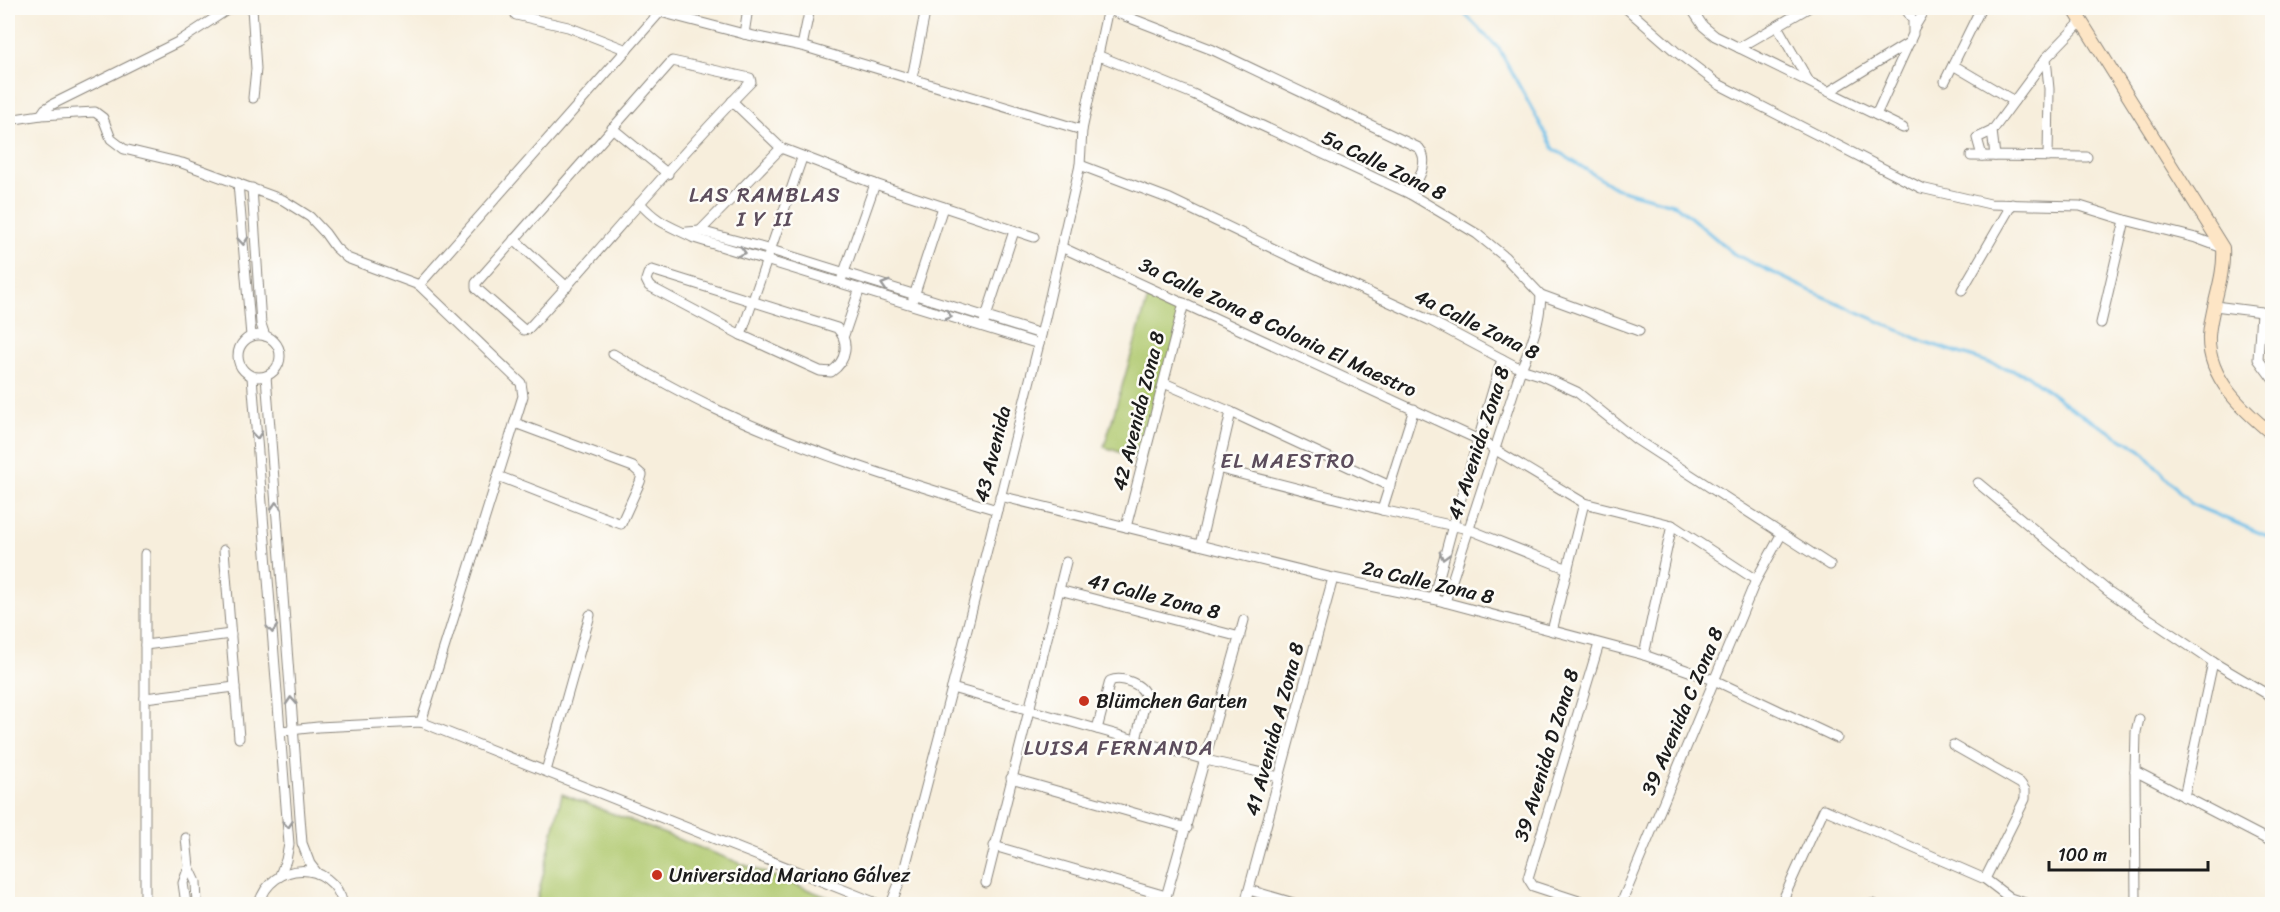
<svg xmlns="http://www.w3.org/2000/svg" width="2280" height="912" font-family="Sriracha,sans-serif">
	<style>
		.green { fill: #b0c96f; stroke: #667246; stroke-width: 1.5 }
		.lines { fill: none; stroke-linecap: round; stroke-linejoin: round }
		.stream { stroke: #6dbee8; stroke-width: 3 }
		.street-casing { stroke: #8a857c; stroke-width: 11 }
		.secondary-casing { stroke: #8a857c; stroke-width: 14 }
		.street { stroke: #fff; stroke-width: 9 }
		.secondary { stroke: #fde5c5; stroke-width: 12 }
		.oneway { stroke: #999 }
		.poi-dot { fill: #c8321e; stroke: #fdfcf7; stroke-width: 2 }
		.labels { text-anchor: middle; stroke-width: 5; stroke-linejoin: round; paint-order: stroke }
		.street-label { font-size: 20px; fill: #1c1c1c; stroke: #fdfcf7 }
		.poi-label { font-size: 20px; fill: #1c1c1c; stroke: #fdfcf7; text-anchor: start }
		.neighbourhood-label { font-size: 21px; letter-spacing: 1.5px; fill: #5c4d5c; stroke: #fdfcf7 }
	</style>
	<rect width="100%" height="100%" fill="#fdfcf7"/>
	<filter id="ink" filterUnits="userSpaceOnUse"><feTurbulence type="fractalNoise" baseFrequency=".0167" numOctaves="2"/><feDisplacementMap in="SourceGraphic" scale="12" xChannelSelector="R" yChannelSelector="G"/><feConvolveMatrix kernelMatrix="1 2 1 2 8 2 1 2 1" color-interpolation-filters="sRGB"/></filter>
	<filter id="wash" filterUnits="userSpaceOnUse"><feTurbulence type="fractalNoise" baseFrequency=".008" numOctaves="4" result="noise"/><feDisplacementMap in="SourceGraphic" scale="24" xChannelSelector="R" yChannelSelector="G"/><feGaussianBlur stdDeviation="1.35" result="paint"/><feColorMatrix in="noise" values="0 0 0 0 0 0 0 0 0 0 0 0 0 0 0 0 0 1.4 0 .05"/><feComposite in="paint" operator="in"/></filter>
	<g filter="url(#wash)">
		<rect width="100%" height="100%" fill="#f7eedc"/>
		<g class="green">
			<path d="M1148 298 1182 313 1144 460 1104 447Z"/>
			<path d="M562 794 845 904H536Z"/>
		</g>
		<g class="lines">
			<path class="stream" d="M1459 8 1499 49 1554 149 1615 188 1676 205 1734 254 1811 291 1925 342 2027 375 2074 410 2141 450 2191 504 2272 538"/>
		</g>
	</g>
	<g filter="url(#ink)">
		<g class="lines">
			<g class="street-casing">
				<g id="street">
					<path d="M252 8 256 69 253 98"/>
					<path d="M1626 8 1675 51 1718 84 1921 188 1990 204 2080 206 2125 220 2196 238 2223 248"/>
					<path d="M1691 8 1703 26 1715 36 1903 128"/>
					<path d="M1107 9 1213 50 1419 148C1431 163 1417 180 1410 194"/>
					<path d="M660 12 744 34 802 46 1082 130"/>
					<path d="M516 15 568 27 627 50"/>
					<path d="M1777 26 1808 80"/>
					<path d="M1914 28 1926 8"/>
					<path d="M744 34 748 8"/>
					<path d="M802 46 810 8"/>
					<path d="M1739 48 1808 8"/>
					<path d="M1097 55 1193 94 1410 194 1477 234 1505 257 1541 295 1639 331"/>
					<path d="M2046 58 2049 89 2048 157"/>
					<path d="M672 61 750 78 751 82C673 161 603 248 528 329L524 330 476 288V283Z"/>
					<path d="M1953 65 2014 101"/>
					<path d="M912 78 926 8"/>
					<path d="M1945 81 1981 8"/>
					<path d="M1830 91 1910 42"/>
					<path d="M732 101 781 148 875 184 1034 237"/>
					<path d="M41 115 45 109 53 104 178 42 230 8"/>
					<path d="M1876 115 1913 34V20L1905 8"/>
					<path d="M8 120 41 115 95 112 103 118 111 139 124 149 182 163 283 200 310 217 325 233 335 247 347 258 419 285 521 383 523 396 421 722"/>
					<path d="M612 128 668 174"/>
					<path d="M1992 131 1995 156"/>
					<path d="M1971 156 2087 157"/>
					<path d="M1982 156 1977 138 1992 131 2046 58 2082 21"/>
					<path d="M1080 165 1170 199 1295 259 1429 320 1521 369 1540 375 1577 392 1637 440 1830 565"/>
					<path d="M238 183 251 336"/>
					<path d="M252 188 261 324 265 336"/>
					<path d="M640 203C658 224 671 226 694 238L1039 344"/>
					<path d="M700 231 781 148"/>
					<path d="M687 232 700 231 771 250 1041 334"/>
					<path d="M514 239 567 287"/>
					<path d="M1061 247 1479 440 1584 503 1672 525 1756 580"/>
					<path d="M652 270 837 328C850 342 847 361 831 372L820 371 741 335 649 286 646 280 648 274Z"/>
					<path d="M842 278 875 184"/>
					<path d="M419 285 660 12V8"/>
					<path d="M1962 290 2012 204"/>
					<path d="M913 299 943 207"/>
					<path d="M2215 306 2261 312"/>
					<path d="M2272 316 2261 312 2258 359 2272 378"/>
					<path d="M984 323 1014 231"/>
					<path d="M2101 323 2125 220"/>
					<circle cx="259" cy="356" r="21"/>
					<path d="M741 335 802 158"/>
					<path d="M844 335 860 288"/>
					<path d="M613 354C646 373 679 392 713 408 804 451 901 481 997 510"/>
					<path d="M266 376 302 843 310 864 317 873"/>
					<path d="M252 377 289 844 286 860 280 875"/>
					<path d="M1164 383 1231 412 1390 486"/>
					<path d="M1217 468 1382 510 1468 529 1568 569"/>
					<path d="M498 476 621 524 640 482 642 475 633 467 515 423"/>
					<path d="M1978 483 2108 591 2213 662 2272 697"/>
					<path d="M1000 496 1333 578 1433 599 1644 655 1714 680 1837 738"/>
					<path d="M1382 510 1414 409"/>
					<path d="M1126 527 1184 303"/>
					<path d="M1200 545 1231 412"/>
					<path d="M224 550 239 738"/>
					<path d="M145 554V904"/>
					<path d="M1059 590 1240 637"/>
					<path d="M1433 599 1453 525 1502 359"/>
					<path d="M1445 602 1521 369C1532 344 1540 322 1541 295"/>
					<path d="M1552 631 1584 503"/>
					<path d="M145 645 231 634"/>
					<path d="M1644 655 1672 525"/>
					<path d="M952 688 1206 760 1279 777"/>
					<path d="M145 698 235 687"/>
					<path d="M2139 719 2136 732 2135 771 2272 842"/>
					<path d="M1097 729 1110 681C1122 676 1144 684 1146 698L1136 740"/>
					<path d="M281 731 318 727 421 722 879 904"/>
					<path d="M1953 745 2021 784 2025 790V799L1985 879"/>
					<path d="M546 771 590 615"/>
					<path d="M2135 771 2136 904"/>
					<path d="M1011 778 1187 828"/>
					<path d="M2184 797 2213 662"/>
					<path d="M186 838 189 867 196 882 197 904"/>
					<path d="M994 846 1166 896"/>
					<path d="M986 883 1066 562"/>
					<path d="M1249 890 1297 904"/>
					<path d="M186 904 183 883 189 867"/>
					<path d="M259 904C271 860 332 859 343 904"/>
					<path d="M891 904 904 871 952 688 1039 344 1080 165 1082 130 1108 8"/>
					<path d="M1164 904 1244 620"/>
					<path d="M1245 904 1333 578"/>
					<path d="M1588 904 1533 886 1528 878 1599 644"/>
					<path d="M1621 904 1756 580 1781 535"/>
					<path d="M1781 904 1824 809 1985 879 2010 898 2028 904"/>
					<path d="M1871 904H1873"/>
				</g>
			</g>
			<g class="secondary-casing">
				<path id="secondary" d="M2073 8 2223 248C2225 278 2211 306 2209 336 2207 378 2243 410 2272 434"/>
			</g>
			<use href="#street" class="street"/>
			<use href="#secondary" class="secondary"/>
		</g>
		<defs><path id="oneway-chevron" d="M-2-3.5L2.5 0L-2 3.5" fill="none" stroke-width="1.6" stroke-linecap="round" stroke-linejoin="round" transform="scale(1.5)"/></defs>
		<g class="oneway">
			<use href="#oneway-chevron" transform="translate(243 241) rotate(85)"/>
			<use href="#oneway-chevron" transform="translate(742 252) rotate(16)"/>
			<use href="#oneway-chevron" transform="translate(885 285) rotate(-163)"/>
			<use href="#oneway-chevron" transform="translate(948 316) rotate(18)"/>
			<use href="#oneway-chevron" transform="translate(257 435) rotate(85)"/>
			<use href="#oneway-chevron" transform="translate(276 506) rotate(-94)"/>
			<use href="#oneway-chevron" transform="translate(1444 556) rotate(105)"/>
			<use href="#oneway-chevron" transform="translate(272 629) rotate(85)"/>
			<use href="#oneway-chevron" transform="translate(291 701) rotate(-94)"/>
			<use href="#oneway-chevron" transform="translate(288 824) rotate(86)"/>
		</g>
	</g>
	<g class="poi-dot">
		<circle cx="1084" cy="701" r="6"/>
		<circle cx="657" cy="875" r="6"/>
	</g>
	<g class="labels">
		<g class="street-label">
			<text transform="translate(1384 165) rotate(26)" y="7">5a Calle Zona 8</text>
			<text transform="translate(1477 324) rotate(26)" y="7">4a Calle Zona 8</text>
			<text transform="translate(1278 327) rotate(25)" y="7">3a Calle Zona 8 Colonia El Maestro</text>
			<text transform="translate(1138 411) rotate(-76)" y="7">42 Avenida Zona 8</text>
			<text transform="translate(1478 443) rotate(-72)" y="7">41 Avenida Zona 8</text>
			<text transform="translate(992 454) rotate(-76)" y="7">43 Avenida</text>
			<text transform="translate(1428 582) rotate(13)" y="7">2a Calle Zona 8</text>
			<text transform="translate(1154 596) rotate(14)" y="7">41 Calle Zona 8</text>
			<text transform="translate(1682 711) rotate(-67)" y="7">39 Avenida C Zona 8</text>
			<text transform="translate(1274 729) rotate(-75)" y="7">41 Avenida A Zona 8</text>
			<text transform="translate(1546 755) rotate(-73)" y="7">39 Avenida D Zona 8</text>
		</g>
		<g class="poi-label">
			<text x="1096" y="708">Blümchen Garten</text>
			<text x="669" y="882">Universidad Mariano Gálvez</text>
		</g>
		<g class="neighbourhood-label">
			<text x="765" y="202">LAS RAMBLAS<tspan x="765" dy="24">I Y II</tspan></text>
			<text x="1288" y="468">EL MAESTRO</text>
			<text x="1119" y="755">LUISA FERNANDA</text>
		</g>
	</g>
	<rect width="2280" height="912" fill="none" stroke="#fdfcf7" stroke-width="30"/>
	<path d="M2049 861v9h159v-9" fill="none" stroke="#1c1c1c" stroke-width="3"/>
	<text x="2058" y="861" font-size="18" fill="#1c1c1c" stroke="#fdfcf7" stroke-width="4.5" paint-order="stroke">100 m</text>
</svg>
